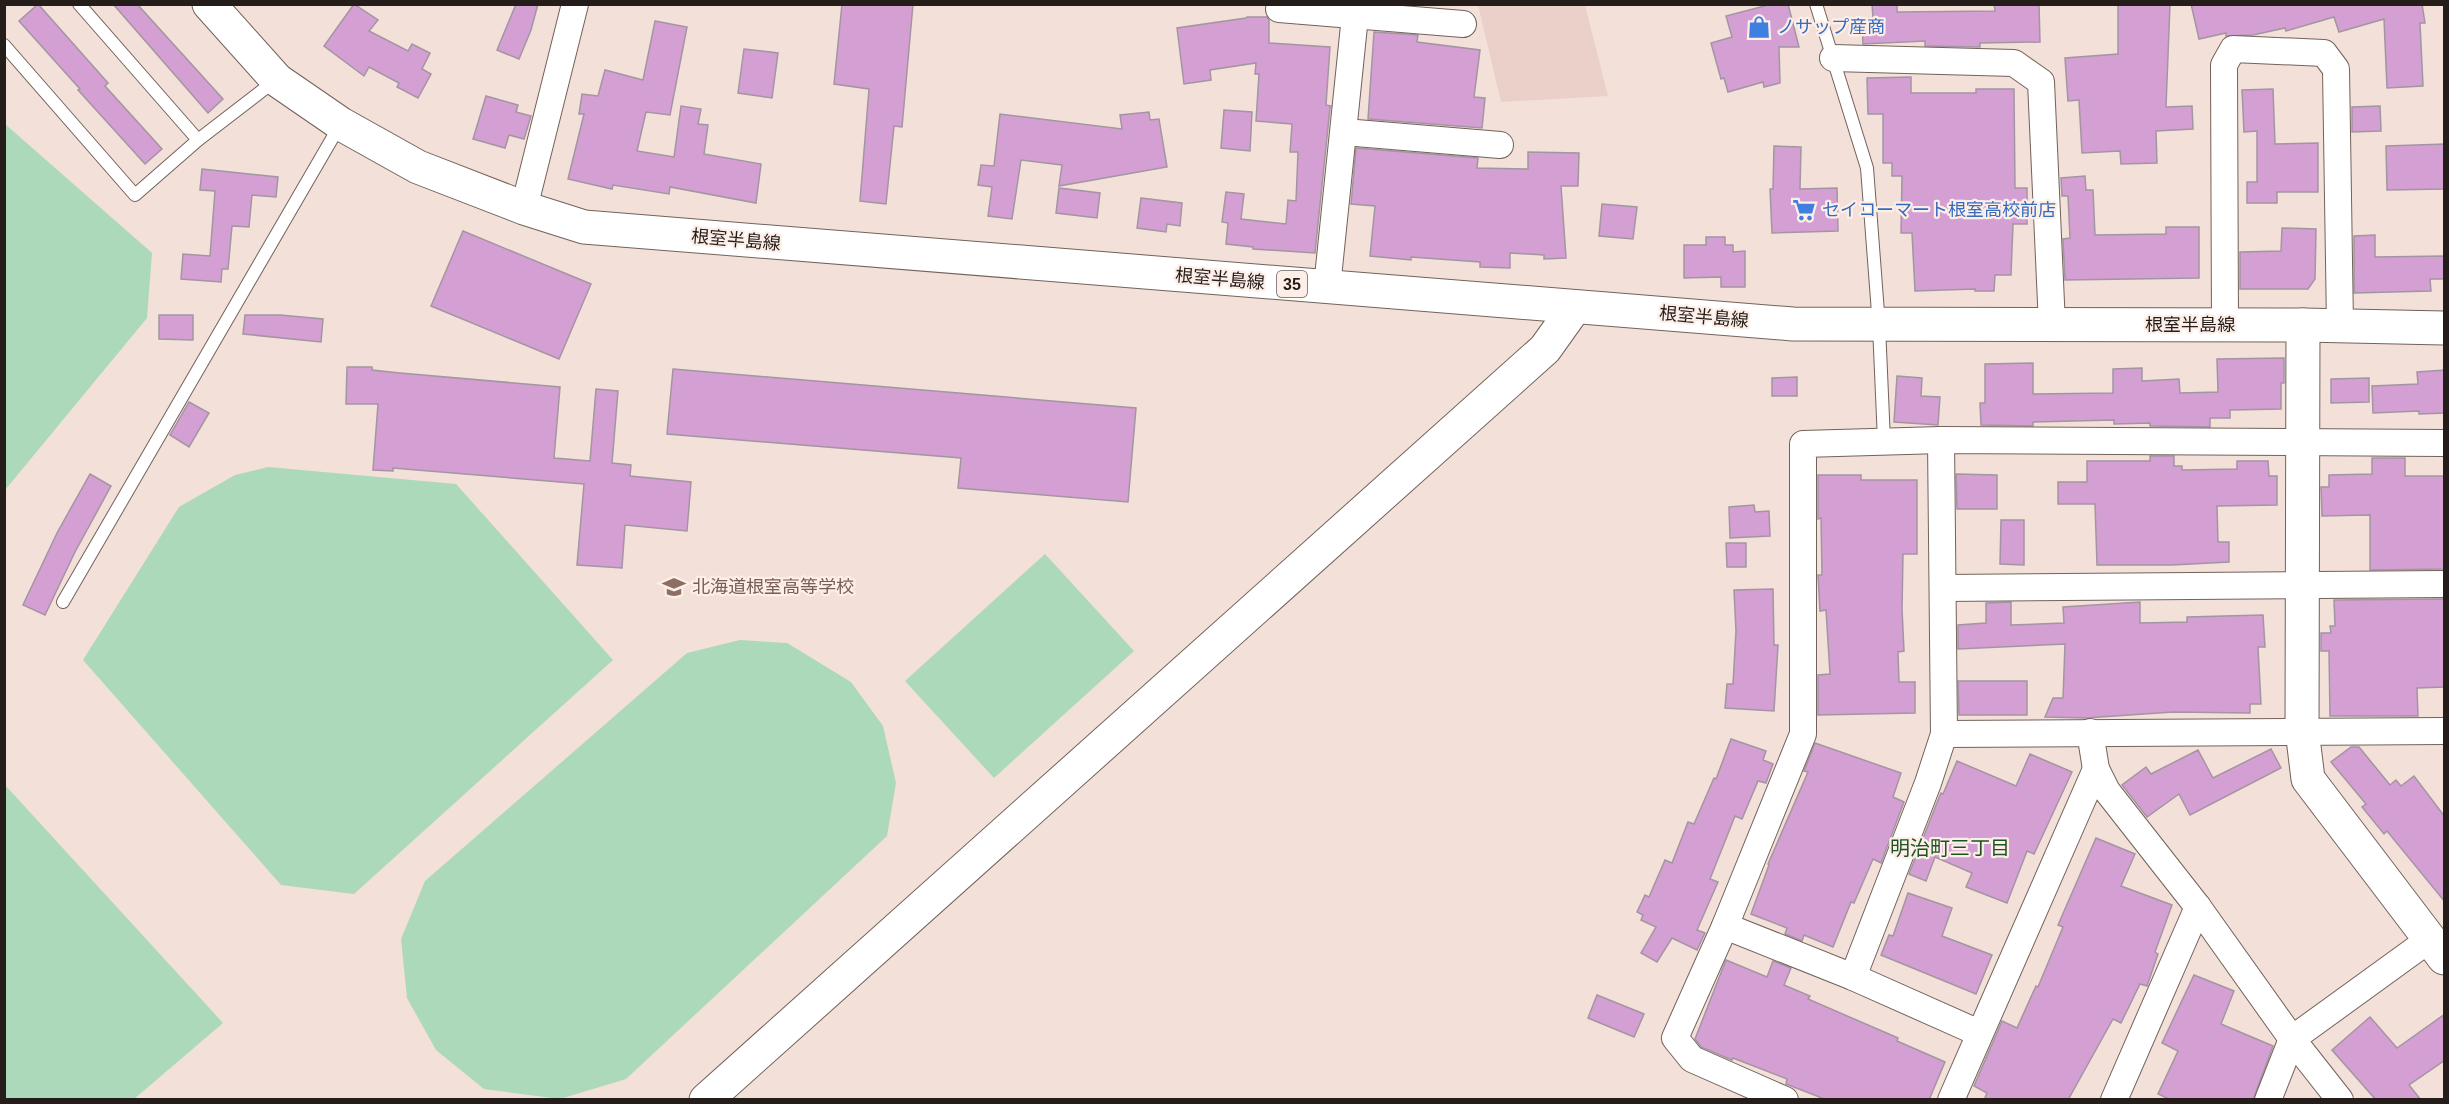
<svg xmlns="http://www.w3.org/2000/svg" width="2449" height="1104" font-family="Helvetica,'Noto Sans JP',sans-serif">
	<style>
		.industrial { fill: #ead0c9 }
		.green { fill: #abd9b9 }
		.building { fill: #d49fd2; stroke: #a395a2; stroke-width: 1.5 }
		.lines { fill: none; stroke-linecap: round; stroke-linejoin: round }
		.lane-casing { stroke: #72625b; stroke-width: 14 }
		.street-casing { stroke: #72625b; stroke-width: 28 }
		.secondary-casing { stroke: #72625b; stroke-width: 35 }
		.primary-casing { stroke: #72625b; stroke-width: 35 }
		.lane { stroke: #fff; stroke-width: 12 }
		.street { stroke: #fff; stroke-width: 26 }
		.secondary { stroke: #fff; stroke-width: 33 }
		.primary { stroke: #fff; stroke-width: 33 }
		.labels { text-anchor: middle; stroke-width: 4.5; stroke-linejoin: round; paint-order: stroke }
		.shield { fill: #feeee8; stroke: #655c58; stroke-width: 1.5 }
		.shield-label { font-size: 16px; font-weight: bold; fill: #241d1a }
		.shop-label { font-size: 18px; fill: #366cbe; stroke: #feeee8; text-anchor: start }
		.street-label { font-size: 18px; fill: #241d1a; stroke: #feeee8 }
		.education-label { font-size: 18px; fill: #785e54; stroke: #feeee8; text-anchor: start }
		.neighbourhood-label { font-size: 20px; fill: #195422; stroke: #feeee8 }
	</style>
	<rect width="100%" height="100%" fill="#f3e0d9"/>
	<path class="industrial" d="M1478 5H1585L1608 96 1501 102Z"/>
	<g class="green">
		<path d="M5 124 152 253 147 318 5 490Z"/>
		<path d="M268 467 456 484 613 660 354 894 281 885 83 660 179 507 235 475Z"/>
		<path d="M1045 554 1134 651 994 778 905 681Z"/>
		<path d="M740 640 787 643 851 682 883 726 896 783 887 836 626 1079 560 1099 484 1089 436 1050 407 998 401 939 425 881 687 653Z"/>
		<path d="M5 785 223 1023 134 1099H5Z"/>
	</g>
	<g class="building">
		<path d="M38 4 108 83 105 86 162 149 145 164 78 90 80 89 19 21Z"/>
		<path d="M113 4H137L223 99 208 113Z"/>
		<path d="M354 4 378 20 369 31 408 51 412 44 430 53 422 69 431 74 418 98 397 87 399 83 369 67 364 76 324 46Z"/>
		<path d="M516 4H538L531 30 519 59 497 50Z"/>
		<path d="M842 4H913L902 127 894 126 886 204 860 201 869 89 834 84Z"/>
		<path d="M1772 4H1788L1799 47H1779L1780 83 1764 87 1763 82 1728 92 1724 78 1721 79 1711 43 1732 37 1726 16Z"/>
		<path d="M1872 4H1897V12L1995 11 1994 4H2039L2040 42 1980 43V47L1925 46V41L1863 44 1862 19 1873 18Z"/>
		<path d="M2118 4H2170L2166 107 2192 106 2193 129 2156 131 2157 163 2121 164 2120 151 2082 153 2079 100 2068 101 2065 58 2118 54Z"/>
		<path d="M2191 4H2422L2425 23H2420L2423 86 2387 88 2384 19 2339 32 2334 17 2286 31 2285 28 2253 35 2226 36V33L2199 39Z"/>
		<path d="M1247 17H1267L1269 20V43L1330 47 1326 105 1331 106 1330 108 1315 253 1253 249V247L1226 244 1228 223 1222 222 1226 192 1244 194 1241 219 1286 224 1288 200 1296 201 1298 152H1290L1292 124 1256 121 1259 74H1255L1256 63 1210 70 1211 80 1184 84 1177 28 1246 18Z"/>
		<path d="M655 21 687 27 670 115 646 112 637 151 674 157 681 106 701 109 698 124 708 125 704 154 761 164 756 203 670 187 669 194 613 185 612 189 568 179 584 114H579L582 94 598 96 605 70 643 80Z"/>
		<path d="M1374 32 1418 35 1417 42 1480 50 1474 97 1485 98 1482 128 1368 119Z"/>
		<path d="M744 49 778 53 772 98 738 93Z"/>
		<path d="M1911 77V93H1976V89H2014L2015 188H2027V224H2013L2011 275H1995L1994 291H1975V289L1915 291 1912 233H1901L1902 176H1892V163H1883V114H1868L1867 78Z"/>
		<path d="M2273 89 2275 144 2318 143V192H2277V203H2247V182H2257V131L2244 132 2242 90Z"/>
		<path d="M486 96 518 105 516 112 531 116 524 139 509 135 505 148 473 139Z"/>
		<path d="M2380 106 2381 131 2352 132V107Z"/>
		<path d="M1224 110 1252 112 1250 151 1221 148Z"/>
		<path d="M1149 112 1150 120 1159 119 1167 167 1059 186 1062 165 1021 160 1012 219 988 216 992 187 978 185 981 165 994 166 1000 114 1122 129 1120 115Z"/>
		<path d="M2445 144V189L2387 190 2386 146Z"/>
		<path d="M1774 146 1801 147 1800 189 1837 188 1838 231 1772 233 1770 189H1773Z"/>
		<path d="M1356 148 1478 158 1477 168 1528 169V152L1579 153 1578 186H1561L1566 258 1544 259V255L1510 253V268L1480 267V262L1411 257V260L1370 256 1375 206 1351 204Z"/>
		<path d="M202 169 278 177 276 197 252 195 249 227 232 226 228 269H222L221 282 181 279 183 254 210 256 215 191 200 190Z"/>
		<path d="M2085 176 2086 190H2093L2095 235 2166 234V227H2199V278L2065 280 2063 239 2070 238 2068 196H2062L2061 178Z"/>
		<path d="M1059 188 1100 193 1097 218 1056 213Z"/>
		<path d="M1141 198 1182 203 1180 226 1167 224 1166 232 1137 228Z"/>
		<path d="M1602 204 1637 207 1633 239 1599 236Z"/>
		<path d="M2282 228 2316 229 2315 279 2308 289H2240V252L2281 251Z"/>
		<path d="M463 231 591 284 559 359 431 306Z"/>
		<path d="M2375 235V257L2445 256V279H2430L2431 291 2354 293V236Z"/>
		<path d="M1706 237H1725V245H1733V252L1745 251V287H1721V277L1684 278V245H1706Z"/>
		<path d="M159 315H193V340L159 339Z"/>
		<path d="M245 315H280L323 319 321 342 243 334Z"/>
		<path d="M2284 358V383H2281V409L2230 410V418H2210V427L2150 426V423L2114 424V420L2033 422V426L1981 425 1980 403H1985V364L2033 363V394L2113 393V369L2142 368V381L2179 379 2180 393 2218 392 2217 359Z"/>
		<path d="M347 367H372V370L400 373 560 387 554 458 590 461 596 389 618 391 612 463 631 465 630 476 691 482 687 531 625 525 622 568 577 565 584 484 393 468V471L373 470 378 404H346Z"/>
		<path d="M673 369 1136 408 1128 502 958 488 961 458 667 434Z"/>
		<path d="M2445 370V413L2419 414V411L2373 413 2372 386 2418 384 2417 372Z"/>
		<path d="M1897 376 1922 378 1921 396 1940 397 1938 425 1894 422Z"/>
		<path d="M1797 377V396H1772V378Z"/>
		<path d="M2369 378V402L2331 403V379Z"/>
		<path d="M189 402 209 413 189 447 170 435Z"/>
		<path d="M2150 456H2174V466H2182V470L2237 469V461H2268L2269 476H2277V505L2217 506 2218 542H2229V562L2172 565H2097L2095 504H2058V482H2087V461H2150Z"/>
		<path d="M2372 458H2405V476H2445V569L2370 570V515L2322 516 2321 487H2329V475L2372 474Z"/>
		<path d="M90 474 111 486 75 552 45 615 23 605 57 533Z"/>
		<path d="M1956 474 1997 475V509H1957Z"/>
		<path d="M1818 475H1861V480H1917V554H1903L1902 609 1904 651 1898 652 1899 682H1915V713L1818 715V675L1830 674 1826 610 1820 611 1818 575H1822L1821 518 1818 519Z"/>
		<path d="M1754 505 1755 512 1769 511 1770 536 1730 538 1729 507Z"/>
		<path d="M2001 520H2024V565L2000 564Z"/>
		<path d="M1726 543H1746V567H1727Z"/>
		<path d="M1773 589 1774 645H1778L1774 711 1725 708 1727 684H1733L1736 631 1734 590Z"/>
		<path d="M2445 599V687L2417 688 2418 716H2330L2329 651H2321V633H2331L2330 626H2335L2334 600Z"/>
		<path d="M2011 602V625L2064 623 2063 607 2140 602V623L2187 622V617L2263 615 2265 647H2258L2261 704H2250V713L2173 712 2086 718 2045 717 2053 698H2063L2065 644 1958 649V625L1986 623V603Z"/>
		<path d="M1958 681H2027V715H1959Z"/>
		<path d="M1731 739 1766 751 1763 760 1773 764 1766 783 1758 781 1742 819 1735 816 1710 879 1718 882 1697 930 1705 933 1697 950 1672 938 1657 962 1641 953 1656 927 1641 920 1643 915 1637 912 1645 895 1649 897 1665 860 1672 863 1688 822 1694 824 1714 778 1716 779Z"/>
		<path d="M1815 743 1901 773 1893 797 1904 802 1881 863 1873 859 1854 903 1851 902 1833 947 1804 935 1802 941 1785 934 1787 928 1751 914 1769 865 1768 864 1808 772 1804 771Z"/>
		<path d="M2351 747H2359L2390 785 2396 780 2401 786 2414 776 2445 817V902L2387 831 2384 834 2362 807 2366 804 2331 762Z"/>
		<path d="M2271 749 2281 768 2190 815 2179 794 2147 817 2122 785 2146 767 2151 774 2198 750 2213 778Z"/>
		<path d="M2030 754 2072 772 2034 854 2027 851 2007 903 1966 887 1972 873 1935 857 1926 881 1909 874 1938 800 1941 793 1943 794 1957 761 2016 786Z"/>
		<path d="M2096 838 2135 854 2121 886 2172 905 2155 952 2158 954 2147 986 2140 984 2121 1023 2113 1019 2068 1100H1984L1987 1093 1974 1086 2002 1021 2017 1028 2036 986 2038 987 2063 927 2058 925Z"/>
		<path d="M1908 893 1952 908 1942 936 1992 955 1976 994 1881 955 1889 935 1893 936Z"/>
		<path d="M1726 960 1767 977 1773 961 1791 968 1784 985 1810 996 1808 999 1898 1038 1897 1041 1945 1062 1929 1100H1827L1786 1084 1787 1079 1733 1058 1732 1060 1701 1047 1695 1039Z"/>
		<path d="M2194 975 2234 991 2221 1024 2273 1046 2253 1100H2171L2158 1094 2178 1051 2162 1043Z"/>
		<path d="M1597 995 1644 1014 1634 1037 1588 1018Z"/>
		<path d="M2445 1014V1060L2409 1085 2421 1100H2376L2332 1050 2370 1017 2397 1048Z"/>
	</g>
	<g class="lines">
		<g class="lane-casing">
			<g id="lane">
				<path d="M79 4 198 140"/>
				<path d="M1816 4 1867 168 1879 326 1884 441"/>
				<path d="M4 45 135 195 198 140 276 80"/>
				<path d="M63 602 340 125"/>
			</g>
		</g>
		<g class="street-casing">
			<g id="street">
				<path d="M1279 9 1463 24"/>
				<path d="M1833 58 2014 63 2041 82 2052 325"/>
				<path d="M1344 132 1500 145"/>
				<path d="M524 208 575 4"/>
				<path d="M1327 287 1355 16"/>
				<path d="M2225 325 2224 65 2233 49 2324 53 2336 69 2340 325"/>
				<path d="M1943 588 2444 584"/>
				<path d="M2090 732 2096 769 2107 791 2198 907 2292 1039 2340 1100"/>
				<path d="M1944 734 2444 731"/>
				<path d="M1725 926 1853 977 1979 1033"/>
				<path d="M1853 977 1928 783 1944 734 1941 440"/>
				<path d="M1785 1100 1692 1059 1675 1038 1725 926 1803 734V444L1941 440 2444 443"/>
				<path d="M1951 1100 2096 769"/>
				<path d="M2114 1100 2198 907"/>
				<path d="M2268 1100 2292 1039 2430 939"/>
			</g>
		</g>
		<g class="secondary-casing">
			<g id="secondary">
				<path d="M2303 325 2302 730 2308 779 2444 958"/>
				<path d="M706 1100 1545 349 1575 307"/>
			</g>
		</g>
		<g class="primary-casing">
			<path id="primary" d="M209 4 277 80 341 124 418 167 524 208 584 227 1793 324 2303 325 2444 328"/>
		</g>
		<use href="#lane" class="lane"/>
		<use href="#street" class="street"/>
		<use href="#secondary" class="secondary"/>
		<use href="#primary" class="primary"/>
	</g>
	<defs>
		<g id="shop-bare" transform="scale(1.8)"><path d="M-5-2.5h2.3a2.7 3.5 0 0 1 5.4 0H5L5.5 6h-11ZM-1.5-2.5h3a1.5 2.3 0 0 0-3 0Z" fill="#3f7fe0" stroke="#feeee8" stroke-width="2.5" paint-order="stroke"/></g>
		<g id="supermarket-bare" transform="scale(1.8)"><path d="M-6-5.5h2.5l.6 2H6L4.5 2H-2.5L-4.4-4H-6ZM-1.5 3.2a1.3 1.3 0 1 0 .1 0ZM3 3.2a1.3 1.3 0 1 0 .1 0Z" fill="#3f7fe0" stroke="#feeee8" stroke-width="2.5" paint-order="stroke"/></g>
		<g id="school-bare" transform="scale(1.8)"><path d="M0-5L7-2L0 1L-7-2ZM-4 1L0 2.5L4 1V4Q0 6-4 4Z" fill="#8d6e63" stroke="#feeee8" stroke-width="2.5" paint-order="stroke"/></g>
	</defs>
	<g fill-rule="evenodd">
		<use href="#shop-bare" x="1759" y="27"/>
		<use href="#supermarket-bare" x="1804" y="210"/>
		<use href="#school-bare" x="674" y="587"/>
	</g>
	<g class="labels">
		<rect class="shield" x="1277" y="271" width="30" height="26" rx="4.5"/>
		<g class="shield-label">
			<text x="1292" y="290">35</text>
		</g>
		<g class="shop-label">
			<text x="1777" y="33">ノサップ産商</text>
			<text x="1822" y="216">セイコーマート根室高校前店</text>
		</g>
		<g class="street-label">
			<text transform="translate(736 240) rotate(5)" y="6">根室半島線</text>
			<text transform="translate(1220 279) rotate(5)" y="6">根室半島線</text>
			<text transform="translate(1704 317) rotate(5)" y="6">根室半島線</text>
			<text x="2190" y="331">根室半島線</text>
		</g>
		<g class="education-label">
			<text x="692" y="593">北海道根室高等学校</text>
		</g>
		<g class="neighbourhood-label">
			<text x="1950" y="855">明治町三丁目</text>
		</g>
	</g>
	<rect width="2449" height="1104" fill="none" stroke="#241d1a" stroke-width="12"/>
</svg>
